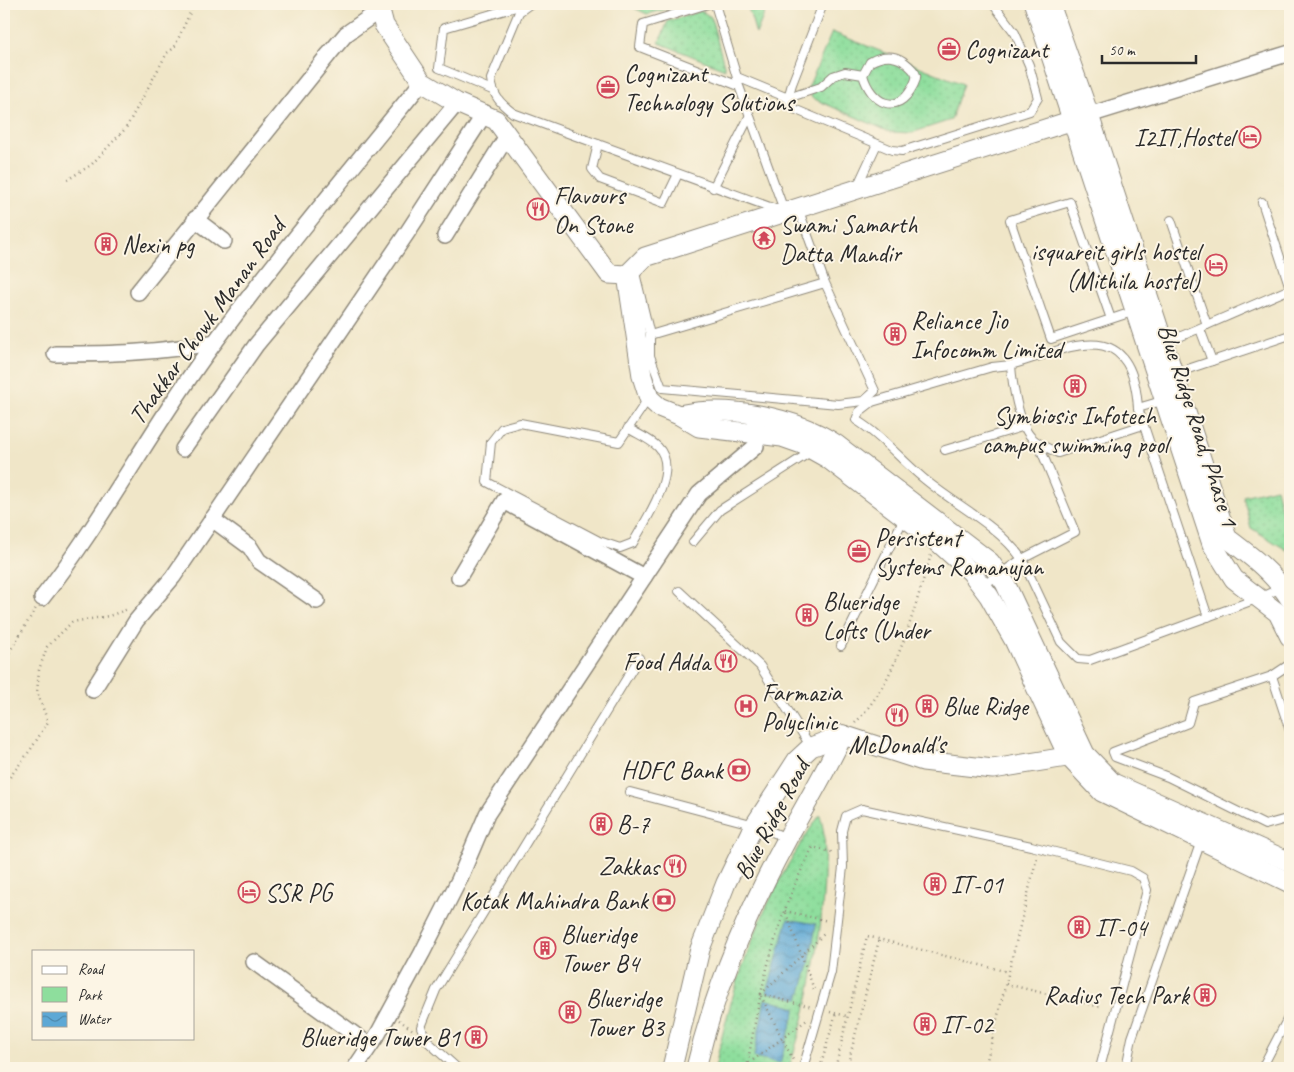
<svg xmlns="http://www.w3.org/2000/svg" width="1294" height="1072" font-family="Caveat,sans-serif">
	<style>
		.green { fill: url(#green-dots); stroke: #5c8464 }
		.water { fill: url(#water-waves); stroke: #446a80 }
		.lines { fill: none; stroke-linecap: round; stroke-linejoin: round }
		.service-casing { stroke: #8e887a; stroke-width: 10 }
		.minor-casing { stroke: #8e887a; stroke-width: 18 }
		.tertiary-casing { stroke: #8e887a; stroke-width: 21 }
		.path { stroke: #8e887a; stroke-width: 2.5; stroke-dasharray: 1 4; stroke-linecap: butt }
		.service { stroke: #fff; stroke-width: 8 }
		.minor { stroke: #fff; stroke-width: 15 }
		.tertiary { stroke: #fff; stroke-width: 19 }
		.labels { text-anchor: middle; stroke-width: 4; stroke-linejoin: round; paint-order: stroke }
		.poi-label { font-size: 25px; fill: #2b2b2b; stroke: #fcf5e5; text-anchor: start }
		.street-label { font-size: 25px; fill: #2b2b2b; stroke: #fcf5e5 }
	</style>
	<defs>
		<pattern id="green-dots" width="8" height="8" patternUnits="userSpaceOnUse" patternTransform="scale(1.25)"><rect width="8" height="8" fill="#8ede9d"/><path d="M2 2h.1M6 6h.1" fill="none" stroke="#7bbf87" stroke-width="1.8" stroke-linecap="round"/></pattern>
		<pattern id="water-waves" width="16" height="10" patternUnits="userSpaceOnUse" patternTransform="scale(1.25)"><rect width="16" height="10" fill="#5da8d5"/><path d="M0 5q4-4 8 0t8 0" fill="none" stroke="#4d89ad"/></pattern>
	</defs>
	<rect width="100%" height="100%" fill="#fcf5e5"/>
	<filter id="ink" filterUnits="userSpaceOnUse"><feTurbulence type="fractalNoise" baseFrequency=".02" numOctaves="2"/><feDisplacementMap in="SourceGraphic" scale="10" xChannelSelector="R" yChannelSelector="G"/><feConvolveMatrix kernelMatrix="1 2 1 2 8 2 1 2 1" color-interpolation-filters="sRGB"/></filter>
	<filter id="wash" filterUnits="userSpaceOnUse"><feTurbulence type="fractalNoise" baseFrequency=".0096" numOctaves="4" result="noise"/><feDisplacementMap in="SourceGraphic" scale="20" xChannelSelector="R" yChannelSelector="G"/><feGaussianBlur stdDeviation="1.12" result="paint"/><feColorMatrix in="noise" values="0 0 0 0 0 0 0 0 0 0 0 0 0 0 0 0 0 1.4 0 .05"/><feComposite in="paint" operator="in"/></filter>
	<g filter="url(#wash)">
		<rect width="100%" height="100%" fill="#f0e6c8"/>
		<g class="green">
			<path d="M631 4H686L647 14 630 6Z"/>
			<path d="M747 4H768L756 34Z"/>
			<path d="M701 11 711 17 725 69 659 43 668 21Z"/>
			<path d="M832 32 963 84 951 120 911 133 890 132 812 98 808 88Z"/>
			<path d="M1276 488 1290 544V552L1251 528 1243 496Z"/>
			<path d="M820 815C827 839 824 855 824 879 821 945 809 1006 789 1068H715C733 979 766 889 820 815Z"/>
		</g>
		<g class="water">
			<path d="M788 919 816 924 809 965 799 999 767 992Z"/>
			<path d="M765 999 796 1008 780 1063 754 1057Z"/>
		</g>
	</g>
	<g filter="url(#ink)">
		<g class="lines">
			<g class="service-casing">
				<g id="service">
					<path d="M530 4 519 12 491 79C493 96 500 103 513 113L778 210"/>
					<path d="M708 4 643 24 640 47 739 86 785 213"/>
					<path d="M715 4 738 81"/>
					<path d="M823 4 792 84 788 98 794 109 892 150 902 151 1030 111 1038 98 1029 65 1015 33 993 4"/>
					<path d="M737 77 788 98 821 87 833 76 845 72 863 75C871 103 897 117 913 86 915 82 917 79 916 75 914 69 908 65 903 61 892 54 881 56 870 62L863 75"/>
					<path d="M492 90 439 68 444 28 526 4"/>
					<path d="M598 144 592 169 600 179 664 203 678 174"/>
					<path d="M857 187 877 144"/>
					<path d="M713 188 749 117"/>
					<path d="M1262 202 1290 288"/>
					<path d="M798 208 825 283 875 391 864 401 838 404 662 388 650 356V335L825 283"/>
					<path d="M1171 220 1207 325"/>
					<path d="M636 277 650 335"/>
					<path d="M1111 319 1070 202 1010 220 1051 339 1135 311"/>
					<path d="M1200 329 1212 361"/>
					<path d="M1163 344 1290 289"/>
					<path d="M1011 365 992 367 872 402 859 412 856 420C881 435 901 460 923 478 955 505 997 524 1022 559L1075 532 1038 443"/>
					<path d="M1173 374 1290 335"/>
					<path d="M1138 408 1208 617"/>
					<path d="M1143 425 1058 453C1048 448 1038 445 1031 437 1019 425 1012 382 1011 365 1071 347 1132 314 1138 408L1165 400"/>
					<path d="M628 428C637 434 650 439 658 447 681 471 645 520 633 543L620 548 599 541 487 482 491 442 502 428 520 423 619 442 648 399"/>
					<path d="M945 450 1025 426"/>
					<path d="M693 542 720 510 812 451"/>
					<path d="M982 586 1022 559 1061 642 1078 659 1090 660 1259 598 1281 588"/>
					<path d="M679 591 760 666 811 747"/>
					<path d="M841 646 904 518"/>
					<path d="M1290 664 1272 676 1194 702 1188 723 1113 752 1115 757 1168 777 1265 825 1290 818"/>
					<path d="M1272 676 1290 731"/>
					<path d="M630 792 755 825 787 838"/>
					<path d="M457 1068 426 1040 421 1027 436 990 639 658"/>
					<path d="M803 1068 831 972 843 867 842 831 846 816 862 809 1031 846 1131 871 1143 878 1147 890 1100 1068"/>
					<path d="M1126 1068 1132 1038 1201 841"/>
					<path d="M1262 1068 1290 1014"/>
				</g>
			</g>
			<g class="minor-casing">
				<g id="minor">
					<path d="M1089 115 1290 53"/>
					<path d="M195 219 224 241"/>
					<path d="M445 236 507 136"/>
					<path d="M138 292 329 54 346 34 380 10"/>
					<path d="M55 354C110 354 161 353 215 342"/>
					<path d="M183 449 256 345 457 103"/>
					<path d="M212 519 250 547 259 561 317 601"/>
					<path d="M459 577 504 501 644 577"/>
					<path d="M42 598C106 517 153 424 215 342 281 253 352 168 422 82"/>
					<path d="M93 690 136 621 173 577 407 233 485 113"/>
					<path d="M254 962 369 1045"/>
					<path d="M355 1068 378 1034 422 953 459 880 487 814 699 494 756 446 755 425"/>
				</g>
			</g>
			<g class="tertiary-casing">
				<g id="tertiary">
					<path d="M382 4 380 10 384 25 422 82 457 103 496 120 609 274 627 275 645 257 1089 115"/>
					<path d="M1034 4 1212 544 1234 579 1278 613 1290 637"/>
					<path d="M1050 4 1089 115 1227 538C1251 556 1274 573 1290 599"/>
					<path d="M627 275 642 376 649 398 659 407 679 415 699 427 782 437 802 444 827 458 940 544 971 572 989 596 1014 640 1068 756 1102 792 1290 883"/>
					<path d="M679 415C728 404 795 417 837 445L990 562 1005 583 1085 754 1113 783 1290 862"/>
					<path d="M843 735 923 761 993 769 1079 755"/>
					<path d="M672 1068 700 949 726 883 751 831 797 760 811 747 843 735"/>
					<path d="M696 1068C715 988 748 911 787 839 806 804 826 771 843 735"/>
				</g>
			</g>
			<g class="path">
				<path d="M67 180 91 165 126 128 167 53 174 48 194 4"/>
				<path d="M4 661 36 608"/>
				<path d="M855 723C899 678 912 613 931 555"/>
				<path d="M4 785 31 749 48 722 37 692 39 670 47 647 72 622 109 616 128 609"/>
				<path d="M785 911 828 921"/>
				<path d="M786 913 815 992"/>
				<path d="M1006 984 1101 1007"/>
				<path d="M760 994 812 1007"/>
				<path d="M761 994 826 932"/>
				<path d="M761 996 794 1062"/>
				<path d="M830 1012 847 1016"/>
				<path d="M399 1020 413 1030"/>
				<path d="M749 1063 807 1020"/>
				<path d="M748 1064 769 1068"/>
				<path d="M747 1068C759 993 776 915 813 847L834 853"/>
				<path d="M820 1068 836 1013"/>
				<path d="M847 1068 836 1065 867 936 1008 972"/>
				<path d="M847 1068 879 940"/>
				<path d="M985 1068 1037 857"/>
			</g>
			<use href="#service" class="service"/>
			<use href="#minor" class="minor"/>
			<use href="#tertiary" class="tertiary"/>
		</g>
	</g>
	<defs>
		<g id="office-ring" transform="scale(1.125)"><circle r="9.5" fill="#fcf5e5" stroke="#d1495b" stroke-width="1.5"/><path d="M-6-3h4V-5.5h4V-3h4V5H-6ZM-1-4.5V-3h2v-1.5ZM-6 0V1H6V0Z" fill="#d1495b"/></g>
		<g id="hotel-ring" transform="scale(1.125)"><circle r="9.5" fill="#fcf5e5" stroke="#d1495b" stroke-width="1.5"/><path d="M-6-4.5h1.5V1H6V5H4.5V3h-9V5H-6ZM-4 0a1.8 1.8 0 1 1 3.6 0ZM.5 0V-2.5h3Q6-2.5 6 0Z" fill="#d1495b"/></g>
		<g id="restaurant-ring" transform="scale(1.125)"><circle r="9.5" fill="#fcf5e5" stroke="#d1495b" stroke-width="1.5"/><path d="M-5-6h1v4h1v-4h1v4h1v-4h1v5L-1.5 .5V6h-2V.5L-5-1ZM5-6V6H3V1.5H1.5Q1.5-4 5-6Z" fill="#d1495b"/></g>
		<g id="temple-ring" transform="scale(1.125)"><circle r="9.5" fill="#fcf5e5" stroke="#d1495b" stroke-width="1.5"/><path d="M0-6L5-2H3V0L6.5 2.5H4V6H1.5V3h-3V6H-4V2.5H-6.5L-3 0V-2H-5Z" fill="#d1495b"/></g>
		<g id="building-ring" transform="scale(1.125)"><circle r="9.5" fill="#fcf5e5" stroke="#d1495b" stroke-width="1.5"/><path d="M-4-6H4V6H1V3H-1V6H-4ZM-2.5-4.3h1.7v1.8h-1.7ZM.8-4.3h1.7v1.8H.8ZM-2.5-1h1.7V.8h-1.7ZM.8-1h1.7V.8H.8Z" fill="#d1495b"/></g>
		<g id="hospital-ring" transform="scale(1.125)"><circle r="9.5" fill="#fcf5e5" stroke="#d1495b" stroke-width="1.5"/><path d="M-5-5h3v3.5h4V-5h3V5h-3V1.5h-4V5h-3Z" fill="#d1495b"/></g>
		<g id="bank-ring" transform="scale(1.125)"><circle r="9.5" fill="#fcf5e5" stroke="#d1495b" stroke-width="1.5"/><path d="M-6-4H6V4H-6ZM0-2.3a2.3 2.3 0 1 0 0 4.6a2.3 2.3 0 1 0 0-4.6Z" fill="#d1495b"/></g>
	</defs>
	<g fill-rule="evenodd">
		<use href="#office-ring" x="949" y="49"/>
		<use href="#office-ring" x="608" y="87"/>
		<use href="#hotel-ring" x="1250" y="137"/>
		<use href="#restaurant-ring" x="538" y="209"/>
		<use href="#temple-ring" x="764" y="238"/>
		<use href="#building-ring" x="106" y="244"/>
		<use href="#hotel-ring" x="1216" y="265"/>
		<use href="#building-ring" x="895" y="334"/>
		<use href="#building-ring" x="1075" y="386"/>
		<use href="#office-ring" x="859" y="551"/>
		<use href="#building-ring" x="807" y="615"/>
		<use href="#restaurant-ring" x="726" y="661"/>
		<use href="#hospital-ring" x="746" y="706"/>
		<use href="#building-ring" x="927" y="706"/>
		<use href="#restaurant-ring" x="897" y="715"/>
		<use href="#bank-ring" x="739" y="770"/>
		<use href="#building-ring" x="601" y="824"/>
		<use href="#restaurant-ring" x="675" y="866"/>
		<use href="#building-ring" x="935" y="884"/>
		<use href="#hotel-ring" x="249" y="892"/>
		<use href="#bank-ring" x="664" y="900"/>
		<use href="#building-ring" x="1079" y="927"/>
		<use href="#building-ring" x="545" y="948"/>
		<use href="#building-ring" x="1205" y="995"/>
		<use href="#building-ring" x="570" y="1012"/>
		<use href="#building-ring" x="925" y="1024"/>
		<use href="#building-ring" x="476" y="1037"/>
	</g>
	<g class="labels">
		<g class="poi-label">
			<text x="965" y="58">Cognizant</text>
			<text x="624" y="82">Cognizant<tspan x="624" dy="29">Technology Solutions</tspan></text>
			<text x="1234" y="146" text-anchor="end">I2IT,Hostel</text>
			<text x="554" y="204">Flavours<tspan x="554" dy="29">On Stone</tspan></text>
			<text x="780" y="233">Swami Samarth<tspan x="780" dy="29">Datta Mandir</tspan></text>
			<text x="122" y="253">Nexin pg</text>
			<text x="1200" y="260" text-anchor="end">isquareit girls hostel<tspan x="1200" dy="29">(Mithila hostel)</tspan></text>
			<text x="911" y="329">Reliance Jio<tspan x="911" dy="29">Infocomm Limited</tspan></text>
			<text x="1075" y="424" text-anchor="middle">Symbiosis Infotech<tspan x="1075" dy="29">campus swimming pool</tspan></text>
			<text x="875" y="546">Persistent<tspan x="875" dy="29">Systems Ramanujan</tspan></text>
			<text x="823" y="610">Blueridge<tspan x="823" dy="29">Lofts (Under</tspan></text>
			<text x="710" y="670" text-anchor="end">Food Adda</text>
			<text x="762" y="701">Farmazia<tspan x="762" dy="29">Polyclinic</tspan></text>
			<text x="943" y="715">Blue Ridge</text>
			<text x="897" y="753" text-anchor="middle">McDonald's</text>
			<text x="723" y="779" text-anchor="end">HDFC Bank</text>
			<text x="617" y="833">B-7</text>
			<text x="659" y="875" text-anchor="end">Zakkas</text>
			<text x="951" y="893">IT-01</text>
			<text x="265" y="901">SSR PG</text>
			<text x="648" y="909" text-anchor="end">Kotak Mahindra Bank</text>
			<text x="1095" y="936">IT-04</text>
			<text x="561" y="943">Blueridge<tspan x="561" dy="29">Tower B4</tspan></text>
			<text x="1189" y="1004" text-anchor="end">Radius Tech Park</text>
			<text x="586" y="1007">Blueridge<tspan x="586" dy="29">Tower B3</tspan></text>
			<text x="941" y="1033">IT-02</text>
			<text x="460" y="1046" text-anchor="end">Blueridge Tower B1</text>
		</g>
		<g class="street-label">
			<text transform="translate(206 321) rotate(-54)" y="9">Thakkar Chowk Manan Road</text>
			<text transform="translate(1199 425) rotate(72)" y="9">Blue Ridge Road, Phase 1</text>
			<text transform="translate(771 819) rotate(-62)" y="9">Blue Ridge Road</text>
		</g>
	</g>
	<rect width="1294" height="1072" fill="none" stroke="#fcf5e5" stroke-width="20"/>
	<rect x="32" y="950" width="162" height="90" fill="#fcf5e5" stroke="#a8a49b"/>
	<rect x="42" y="966" width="25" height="8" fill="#ffffff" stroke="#a8a49b"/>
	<text x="78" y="974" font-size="15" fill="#2b2b2b">Road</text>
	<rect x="42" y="987" width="25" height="15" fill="#8ede9d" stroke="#a8a49b"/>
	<text x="78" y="1000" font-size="15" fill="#2b2b2b">Park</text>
	<rect x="42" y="1012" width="25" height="15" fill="url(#water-waves)" stroke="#a8a49b"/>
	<text x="78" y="1024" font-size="15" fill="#2b2b2b">Water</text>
	<path d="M1102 55v8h94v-8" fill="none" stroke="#2b2b2b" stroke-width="2.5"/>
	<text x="1109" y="55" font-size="15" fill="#2b2b2b" stroke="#fcf5e5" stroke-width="4" paint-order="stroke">50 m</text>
</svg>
